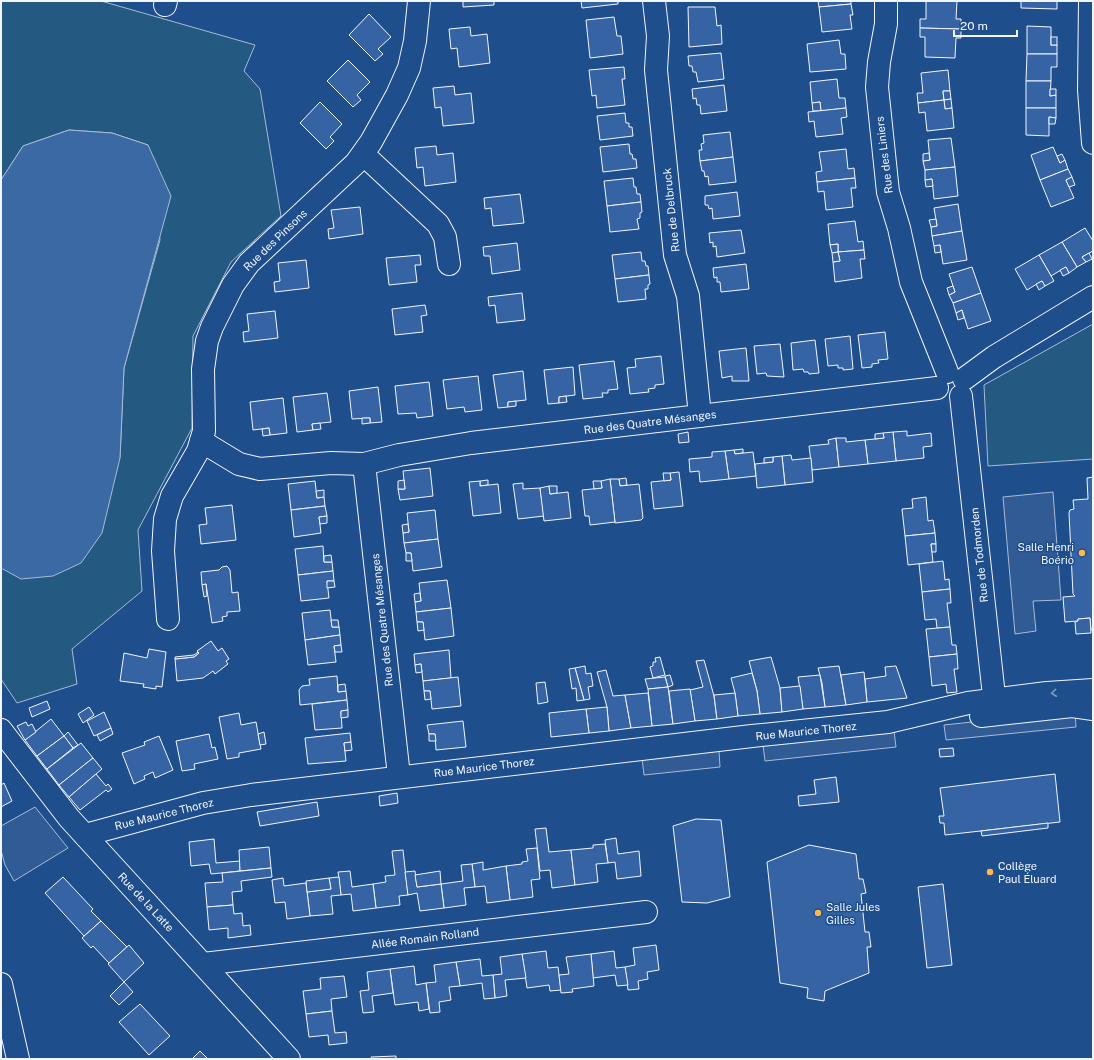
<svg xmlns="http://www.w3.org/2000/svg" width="1094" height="1060" font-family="'Public Sans',sans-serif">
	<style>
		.green { fill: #245a82; stroke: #a8bbd7 }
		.parking { fill: #305b95; stroke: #a8bbd7 }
		.water { fill: #3b69a3; stroke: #a8bbd7 }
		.building { fill: #3563a3; stroke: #f2f6ff }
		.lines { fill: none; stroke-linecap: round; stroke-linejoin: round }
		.minor-casing { stroke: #f2f6ff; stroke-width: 24 }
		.major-casing { stroke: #f2f6ff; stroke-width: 24 }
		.minor { stroke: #1f4e8c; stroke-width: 22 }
		.major { stroke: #1f4e8c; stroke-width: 22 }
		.oneway { stroke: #7e9ac0 }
		.poi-dot { fill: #ffb74d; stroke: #1f4e8c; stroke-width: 1.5 }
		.labels { text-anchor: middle; stroke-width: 3; stroke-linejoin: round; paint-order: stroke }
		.street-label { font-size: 11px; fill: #f2f6ff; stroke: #1f4e8c }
		.poi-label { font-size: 11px; fill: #f2f6ff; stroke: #1f4e8c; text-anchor: start }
	</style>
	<rect width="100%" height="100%" fill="#1f4e8c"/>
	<g class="green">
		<path d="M1 1H101L255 45 244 71 260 89 281 216 231 262 193 336 192 428 138 530 142 591 72 649 77 684 17 703 1 679V568L120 458 124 368 160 240 148 145 112 133 69 130 23 146 1 180Z"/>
		<path d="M1093 324V459L988 466 984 385Z"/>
	</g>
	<g class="parking">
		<path d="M1053 492 1061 600 1033 601 1036 631 1015 634 1003 497Z"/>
		<path d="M1075 711 1076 727 946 740 944 725Z"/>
		<path d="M894 731 896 747 765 761 763 745Z"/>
		<path d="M719 751 720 767 644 775 642 758Z"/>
		<path d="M35 807 68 848 14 881 5 865 1 850V826Z"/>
	</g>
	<path class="water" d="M69 130 112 133 148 145 171 196 124 368 120 458 102 533 81 563 53 576 21 579 1 568V180L23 146Z"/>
	<g class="building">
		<path d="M463 1H494V5L463 7Z"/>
		<path d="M581 1H618V4L582 8Z"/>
		<path d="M818 1H851V4L819 7Z"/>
		<path d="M926 1H957L956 19H961V29L920 28V19H926Z"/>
		<path d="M1021 1H1057V9L1021 8Z"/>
		<path d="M851 4 853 15H850L852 29 822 32 819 7Z"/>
		<path d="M688 7H715L717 26 721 25 722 44 689 47Z"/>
		<path d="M369 14 391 37 378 49 383 54 375 61 349 35Z"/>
		<path d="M614 17 617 36H621L623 54 590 58 586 20Z"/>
		<path d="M1027 26 1051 27V45H1057V54H1027Z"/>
		<path d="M470 27 471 36 487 34 490 63 459 67 457 48 451 49 449 29Z"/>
		<path d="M920 28 961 29V38H956L955 58 925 57V37H920Z"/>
		<rect x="1051" y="37" width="6" height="8"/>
		<path d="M839 40 841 54H845L846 69 810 72 807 44Z"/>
		<path d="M721 53 724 79 698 82 696 72H693L692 66H689L688 56Z"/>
		<path d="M1027 54H1057V67H1051V81H1026Z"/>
		<path d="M348 60 370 82 357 95 361 100 353 107 327 81Z"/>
		<path d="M624 67 625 79H622L625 105 597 108 596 95 592 96 589 70Z"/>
		<path d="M948 70 950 91H943L944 100 918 103 917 93H923L921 73Z"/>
		<path d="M837 79 839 98H845L846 108 821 111 820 102 812 103 810 82Z"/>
		<path d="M1026 81H1051L1050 96 1056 95V108H1026Z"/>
		<path d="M724 85 727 111 701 114 700 105H697L696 98 693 99 692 89Z"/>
		<path d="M454 86 455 95 471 93 474 123 443 126 441 107 435 108 433 88Z"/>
		<path d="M1050 89H1056V95L1050 96Z"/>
		<path d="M943 91H950L951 99 944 100Z"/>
		<path d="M951 99 952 108 945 109 944 100Z"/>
		<path d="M944 100 945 109 952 108 954 128 927 131 925 112 919 113 918 103Z"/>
		<path d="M320 102 342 124 330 137 334 141 326 149 300 123Z"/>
		<path d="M820 102 821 111H813L812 103Z"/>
		<path d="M846 108 847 117 841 118 843 134 816 137 814 121 809 122 808 112Z"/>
		<path d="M1026 108H1056V118L1049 117V136L1026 135Z"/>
		<path d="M625 113 626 123H629V127H632L633 136 600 140 597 116Z"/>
		<path d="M1049 117 1056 118 1055 124H1049Z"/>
		<path d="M730 132 733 157 700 161 699 150H702L701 144 704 143 703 135Z"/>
		<path d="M951 138 955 167 925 170 923 161 930 160 928 140Z"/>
		<path d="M629 144 630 154H632L633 159H636L637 168 603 172 600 147Z"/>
		<path d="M436 146 437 155 453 153 456 182 425 186 423 167 417 168 415 148Z"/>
		<path d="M1053 147 1060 163 1065 160 1068 169 1040 180 1031 155Z"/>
		<path d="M846 149 848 169 854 168 855 178 817 182 816 172 822 171 819 152Z"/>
		<path d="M929 153 930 160 923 161V154Z"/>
		<path d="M1062 154 1065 160 1060 163 1057 156Z"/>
		<path d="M733 157 736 182 709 185 708 176 705 177 704 171H702L700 161Z"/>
		<path d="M955 167 958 196 934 199 932 179 925 180V170Z"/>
		<path d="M1068 169 1072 177 1066 180 1074 198 1051 207 1040 180Z"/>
		<path d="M1072 177 1075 185 1069 187 1066 180Z"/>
		<path d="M633 178 634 187H636L637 194H640L641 202 607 206 604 181Z"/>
		<path d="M855 178 856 188H851L853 207 826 210 824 191 818 192 817 182Z"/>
		<path d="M932 179 933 186 926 187 925 180Z"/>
		<path d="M737 192 740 216 713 219 712 208 709 209 708 205H705V196Z"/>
		<path d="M520 194 524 223 493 226 491 208 485 209 484 198Z"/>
		<path d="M641 202 642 212 640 213V218L637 219 639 229 610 232 607 206Z"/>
		<path d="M958 204 962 231 932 236 931 227 937 226 934 208Z"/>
		<path d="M360 207 363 234 329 239 328 229 334 228 331 210Z"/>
		<path d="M936 219 937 226 931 227 929 220Z"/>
		<path d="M855 221 858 242 863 241 864 250 838 252V244L830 245 828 224Z"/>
		<path d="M1085 228 1093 241V251L1082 257 1086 262 1077 267 1062 242Z"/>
		<path d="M741 230 745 253 717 257 716 246 713 247V242L710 243 709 233Z"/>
		<path d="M962 231 967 260 943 264 940 245 934 246 932 236Z"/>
		<path d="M1062 242 1077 267 1069 273 1066 267 1051 276 1039 255Z"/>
		<path d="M517 243 520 270 492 274 490 256H484L483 247Z"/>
		<path d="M838 244V252L832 253 830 245Z"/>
		<path d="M940 245 941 252 935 253 934 246Z"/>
		<path d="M864 250 865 259H860L862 278 835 282 833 262 840 261 838 252Z"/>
		<path d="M641 252 642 261H645L646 266H648L649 275 615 279 612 255Z"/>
		<path d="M838 252 840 261 833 262 832 253Z"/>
		<path d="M1089 253 1092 259 1086 262 1082 257Z"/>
		<path d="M420 255 421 265H415L417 282 389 285 386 258Z"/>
		<path d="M1039 255 1054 281 1045 286 1042 281 1027 290 1015 269Z"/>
		<path d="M306 260 309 288 275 292 274 282 280 281 278 263Z"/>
		<path d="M746 264 749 289 721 292 720 282H717V277L714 278 713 268Z"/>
		<path d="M972 267 981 293 953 303 949 295 955 292 949 274Z"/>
		<path d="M1066 267 1069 273 1063 276 1060 270Z"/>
		<path d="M649 275 650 284 648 285V289H645L646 299 618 302 615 279Z"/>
		<path d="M1042 281 1045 286 1039 290 1036 284Z"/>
		<path d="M953 286 955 292 949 295 947 288Z"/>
		<path d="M522 293 525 320 497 323 495 305 489 306 488 297Z"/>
		<path d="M981 293 991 321 968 329 962 310 956 313 953 303Z"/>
		<path d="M425 305 427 315 421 316 423 332 395 335 392 309Z"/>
		<path d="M962 310 964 318 958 320 956 313Z"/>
		<path d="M275 311 278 338 244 342 243 332 249 331 247 314Z"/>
		<path d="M885 332 888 359 878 360 879 363 872 364V367L862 368 858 335Z"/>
		<path d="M850 336 853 369 843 370V368H838V365L828 366 825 339Z"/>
		<path d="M815 340 819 373 809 374 808 372H804L803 369 793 370 791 343Z"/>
		<path d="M780 344 784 377 767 376 766 373 757 374 754 346Z"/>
		<path d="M746 348 749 381H732V376L722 378 719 351Z"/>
		<path d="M661 356 664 384 655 385V388L648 389 649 392 630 394 627 368 636 367 635 359Z"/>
		<path d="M614 361 618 389 608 390V393H602L603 397 583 399 579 365Z"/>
		<path d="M573 367 575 395 559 397V403L548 404 544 370Z"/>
		<path d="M523 371 526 400 508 402V407L498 408 493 375Z"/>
		<path d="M478 376 482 410 465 412 464 407 447 409 443 380Z"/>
		<path d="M429 382 433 416 417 418 416 413 398 414 395 386Z"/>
		<path d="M378 387 382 422 370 423V418L352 419 349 391Z"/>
		<path d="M327 393 331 422 312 424 313 430 297 432 293 397Z"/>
		<path d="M566 396 567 402 559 403V397Z"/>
		<path d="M283 398 287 433 270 435 269 428 253 430 250 402Z"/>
		<path d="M516 401V406L508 407V402Z"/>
		<path d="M362 418H370V423L362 424Z"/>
		<path d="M320 423 321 429 313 430 312 424Z"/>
		<path d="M269 428 270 435 263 436 262 429Z"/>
		<path d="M907 431V436L931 433 932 446 923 447 924 458 896 461 893 432Z"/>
		<path d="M688 432 689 442 679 443 678 434Z"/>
		<path d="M893 432 896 461 868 464 865 440 884 438 883 433Z"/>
		<path d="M883 433 884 438 875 439V434Z"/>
		<path d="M836 438 839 467 812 470 809 446 829 444 828 440Z"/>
		<path d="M836 438H846V442L865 440 868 464 839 467Z"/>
		<path d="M743 449V453L735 454 734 450Z"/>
		<path d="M734 450 735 454 753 452 756 476 729 479 725 451Z"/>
		<path d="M725 451 729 479 700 482 699 471 690 472 689 459 712 457V452Z"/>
		<path d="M791 455 792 460 811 458 813 482 785 485 782 456Z"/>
		<path d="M782 456 785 485 757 488 755 464 773 462V457Z"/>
		<path d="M773 457V462L764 463V458Z"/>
		<path d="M430 468 433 496 400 500 398 489H405L403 471Z"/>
		<path d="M679 472 683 506 654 509 651 482 671 480 670 473Z"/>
		<path d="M663 473H670L671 480 664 481Z"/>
		<path d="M1093 477V630H1091L1090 618 1078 619V621L1065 622 1063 597 1075 596 1073 594 1069 513 1070 510 1074 509 1073 500 1088 499 1087 478Z"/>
		<path d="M626 478 627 485 620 486 619 479Z"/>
		<path d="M610 479H619L620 486 639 484 643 518 641 520 615 523Z"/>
		<path d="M610 479 615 522 590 525 589 516H585L582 490 602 488 601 481Z"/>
		<path d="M404 480 405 489H398V481Z"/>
		<path d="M488 480V485L480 486V481Z"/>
		<path d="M315 481 317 498 324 497 325 506 291 510 288 484Z"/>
		<path d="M480 481V486L498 484 501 513 473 516 469 482Z"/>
		<path d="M593 481H601L602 488 594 489Z"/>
		<path d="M523 483V489L540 488 544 516 518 519 513 484Z"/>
		<path d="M549 486 550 494 568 492 571 518 544 521 540 488Z"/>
		<path d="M549 486H557V493L550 494Z"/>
		<path d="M324 490V497L317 498 316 491Z"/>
		<path d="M926 497 928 521 933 520 935 533 905 536 902 509 913 508 912 499Z"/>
		<path d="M232 505 236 540 201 544 199 525 207 524 205 508Z"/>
		<path d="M325 506 327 516 319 517 321 533 294 537 291 510Z"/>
		<path d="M435 510 438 539 404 543 403 533 409 532 407 513Z"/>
		<path d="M327 516V523L320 524 319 517Z"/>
		<path d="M408 524 409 532 403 533 402 525Z"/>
		<path d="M935 533 936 544H931L933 562 908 565 905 536Z"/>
		<path d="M438 539 442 567 413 571 411 553H406L404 543Z"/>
		<path d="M931 544H936V552H932Z"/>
		<path d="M323 546 324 562H332L333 571 298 575 295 549Z"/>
		<path d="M406 553H411L412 561H406Z"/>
		<path d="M331 555 332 562H324V556Z"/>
		<path d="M943 561 945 580 949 579 950 589 922 592 919 564Z"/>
		<path d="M227 566 230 570 232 593 238 592 240 611 227 612V616L222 617 223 621 212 623 206 584 202 585 201 572 219 570 222 567Z"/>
		<path d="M333 571 334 581H327L329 598 301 601 298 575Z"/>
		<path d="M447 580 451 608 416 612 415 602 421 601 419 583Z"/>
		<path d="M327 581H334L335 587 327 588Z"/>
		<path d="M206 584 207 596 204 597 202 585Z"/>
		<path d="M950 589 951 603H947L950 627 937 628 936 619 925 620 922 592Z"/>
		<path d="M420 593 421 601 415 602 414 594Z"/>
		<path d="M451 608 454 636 425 640 423 622H417L416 612Z"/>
		<path d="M330 610 332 627H339L340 635 305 640 302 613Z"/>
		<path d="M1090 618 1091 633 1076 634 1075 622 1078 621V619Z"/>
		<path d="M331 620H338L339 627H332Z"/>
		<path d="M417 622H423L424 630 418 631Z"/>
		<path d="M950 627 952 645H956L957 654 929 657 926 629Z"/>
		<path d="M340 635 341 645 334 646 336 662 308 665 305 640Z"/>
		<path d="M211 641 218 651 222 648 229 659 226 661 228 664 215 674 213 671 203 678 177 681 175 659 194 657 199 653 197 651Z"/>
		<path d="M341 645 342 652H335L334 646Z"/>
		<path d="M149 649 166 652 162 687 156 686V689L143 687 144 684 120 681 124 653 147 658Z"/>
		<path d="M449 650 451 678 423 681 421 664 415 665 414 654Z"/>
		<path d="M198 652 199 653 194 657 175 659V657L194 655Z"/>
		<path d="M957 654 958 669H954L957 692 947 693 946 684 932 686 929 657Z"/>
		<path d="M660 657 665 675 653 678 650 667 653 666V662H656L655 658Z"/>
		<path d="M771 657 780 688 782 712 760 714 757 691 749 661Z"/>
		<path d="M704 660 714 696 717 719 695 721 690 690 703 687 696 661Z"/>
		<path d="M421 664 422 672 416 673 415 665Z"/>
		<path d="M585 666 586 674 591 673 593 686 588 687 590 699 584 700 575 668Z"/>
		<path d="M839 666 846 705 825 707 822 683 818 668Z"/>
		<path d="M896 666 907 698 867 702 865 679 886 676 885 667Z"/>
		<path d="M575 668 584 700 577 701 576 688 572 689 569 669Z"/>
		<path d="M606 670 613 696 625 695 631 728 609 731 607 707 597 672Z"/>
		<path d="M864 672 867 702 846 705 841 675Z"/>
		<path d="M752 673 757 691 760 714 738 716 735 693 731 678Z"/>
		<path d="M670 675 673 685 668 687 665 676Z"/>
		<path d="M820 675 825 707 803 709 798 677Z"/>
		<path d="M337 676 338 692 346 691 347 700 300 705 299 690 302 686 310 685 309 679Z"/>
		<path d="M458 677 461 706 432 709 430 691H424L423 681Z"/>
		<path d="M665 677 668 687 648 689 645 679Z"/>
		<path d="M545 682 548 702 538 704 536 683Z"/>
		<path d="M345 684 346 691 338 692V685Z"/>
		<path d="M800 686 803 709 782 712 780 688Z"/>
		<path d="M668 687 673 724 652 726 648 689Z"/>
		<path d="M690 689 695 721 673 724 669 691Z"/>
		<path d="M424 691H430L431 699 425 700Z"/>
		<path d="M648 693 652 726 631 728 625 695Z"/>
		<path d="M735 693 738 716 717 719 714 695Z"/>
		<path d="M347 700 348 710 341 711 342 728 315 730 312 704Z"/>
		<path d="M47 701 50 709 32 717 29 708Z"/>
		<path d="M89 707 94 715 83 723 78 714Z"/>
		<path d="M607 707 609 731 589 733 586 709Z"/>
		<path d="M586 709 589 733 551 737 549 713Z"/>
		<path d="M348 710V717L341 718V711Z"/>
		<path d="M104 712 111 728 94 736 87 721Z"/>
		<path d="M239 713 241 725 256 722 261 749 239 753V757L227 759 219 717Z"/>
		<path d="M51 719 64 736 37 756 25 740Z"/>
		<path d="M463 721 466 747 436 750 435 734H429L427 725Z"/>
		<path d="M26 722 28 726 32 724 36 732 25 740 17 726Z"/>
		<path d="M111 728 113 734 100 741 97 735Z"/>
		<path d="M68 732 78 745 73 748 64 736Z"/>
		<path d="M264 732 266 744 260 745 258 734Z"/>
		<path d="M350 733 351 742 344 743 346 761 308 764 305 738Z"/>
		<path d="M209 734 212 748 215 747 218 759 194 764 195 769 182 771 176 741Z"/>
		<path d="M429 734H435L436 741H429Z"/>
		<path d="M64 736 73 748 47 769 37 756Z"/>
		<path d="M159 736 173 770 155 778 153 772 144 776 145 779 134 784 122 753 145 745 144 742Z"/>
		<path d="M351 742 352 750 345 751 344 743Z"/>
		<path d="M81 743 93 758 59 785 47 769Z"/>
		<path d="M953 748 954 756 940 757 939 749Z"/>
		<path d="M93 758 102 769 69 797 59 785Z"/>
		<path d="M96 774 106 786 108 784 112 789 108 792 106 790 80 810 69 797Z"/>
		<path d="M1055 774 1060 822 945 835 944 823H940L939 816H944L940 788Z"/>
		<path d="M836 777 839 802 799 806 798 796 816 794 814 780Z"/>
		<path d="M4 783 12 801 1 807V785Z"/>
		<path d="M397 793 398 803 380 806 379 796Z"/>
		<path d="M317 802 319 816 260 826 257 812Z"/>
		<path d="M696 819 721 820 730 897 707 903 682 902 673 826Z"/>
		<path d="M1048 823V828L982 836 981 831Z"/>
		<path d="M546 828 549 852 571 850 575 885 552 888 550 870 540 871 535 829Z"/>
		<path d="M616 838 618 854 639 851 641 876 617 879 615 862 608 863 605 840Z"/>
		<path d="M214 839 216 863 240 861V871L211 874 209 864 191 866 189 842Z"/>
		<path d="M605 844 608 863 596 864 598 882 575 885 571 850 593 848V845Z"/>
		<path d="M809 845 856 854 859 879H863L866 893 861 894 865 932H869L871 947H867L869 973 825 991 824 1001 807 998 808 988 780 983 767 862Z"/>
		<path d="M269 847 271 868 240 871 239 850Z"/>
		<path d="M537 848 540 879 531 880 533 897 510 900 506 866 522 864V862L528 861 526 849Z"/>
		<path d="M403 850 408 895 399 896 400 905 376 908 373 884 386 882 385 876 395 875 392 851Z"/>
		<path d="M483 862V870L506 866 510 900 487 903 485 886 475 887 472 864Z"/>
		<path d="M472 864 475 887 464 888 466 905 444 908 441 884 463 881 461 865Z"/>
		<path d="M271 868 272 877 241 881 242 891 232 892 233 905 207 907 205 883 223 882 222 873Z"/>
		<path d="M350 871 352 887 373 884 376 908 353 911 351 894 341 895 338 872Z"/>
		<path d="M415 871 417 887 441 884 444 908 420 911 417 893 408 895 405 872Z"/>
		<path d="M440 871 441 884 417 887 415 875Z"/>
		<path d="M63 877 93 909 91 911 101 921 84 936 45 893Z"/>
		<path d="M339 877 341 895 331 896 333 914 310 916 307 892 331 889 329 878Z"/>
		<path d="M283 878 284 886 306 883 310 916 287 919 285 902 275 903 272 880Z"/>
		<path d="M329 878 331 889 307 892 306 881Z"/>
		<path d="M943 884 952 965 927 968 918 887Z"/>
		<path d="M233 905 234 914 242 913 243 926 250 925 251 935 228 938V928L209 930 207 907Z"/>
		<path d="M101 921 127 947 109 963 93 946 91 948 82 938Z"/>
		<path d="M129 945 144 963 124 982 108 964Z"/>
		<path d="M656 945 659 970 647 972 648 979 638 981 639 989 628 990 625 967 635 965 633 948Z"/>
		<path d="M546 951 548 968 558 967 561 990 550 991 549 985 527 988 522 954Z"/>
		<path d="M614 951 616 968 625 967 628 985 617 986 615 975 593 978 591 954Z"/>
		<path d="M522 954 526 978 505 980 507 996 495 998 493 975 502 974 500 957Z"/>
		<path d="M591 954 594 986 572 989 573 992 561 993 559 975 569 974 566 957Z"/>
		<path d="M480 959 482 976 493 975 495 998 484 999 482 983 460 986 456 962Z"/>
		<path d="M456 962 460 986 449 987 451 1000 439 1002 440 1012 430 1013 426 983 436 982 434 965Z"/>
		<path d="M414 966 416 985 426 983 429 1009 419 1011 418 1002 395 1005 390 969Z"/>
		<path d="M390 969 393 993 372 996 374 1012 363 1013 360 991 369 990 367 972Z"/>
		<path d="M344 976 347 997 331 999 332 1011 306 1014 303 991 321 989 320 978Z"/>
		<path d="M124 982 133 992 119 1005 110 996Z"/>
		<path d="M140 1004 170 1036 149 1055 119 1022Z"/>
		<path d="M332 1011 335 1033 346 1032 347 1043 329 1045 328 1035 309 1037 306 1014Z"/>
		<path d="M200 1051 208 1059H192Z"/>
		<path d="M396 1056V1059H372L371 1057Z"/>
	</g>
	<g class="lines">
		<g class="minor-casing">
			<g id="minor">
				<path d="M654 1 658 36 656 70 675 255 688 296 700 416"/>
				<path d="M886 1V24L879 62 877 87 888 192 899 228 911 282 947 372"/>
				<path d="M1090 1 1089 90 1093 143"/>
				<path d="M165 5 166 1"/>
				<path d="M363 154 438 224 445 237 449 264"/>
				<path d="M964 379 994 357 1093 297"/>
				<path d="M961 396 996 714"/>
				<path d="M201 441 239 464 260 469 331 463 364 464 399 455 471 443 937 388"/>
				<path d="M364 464 399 776"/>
				<path d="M168 619 163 551 165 519 172 496 198 451 204 431 203 369 207 341 212 327 233 285 249 263 356 163 371 142 397 95 409 68 415 41 419 1"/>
				<path d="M981 716 1072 706 1093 709"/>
				<path d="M1 730 69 818 289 1059"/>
				<path d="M85 835 203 803 251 795 752 736 888 722 968 703 1047 693 1093 690"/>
				<path d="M203 964 646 912"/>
			</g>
		</g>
		<g class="major-casing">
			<path id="major" d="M1 984 18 1059"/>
		</g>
		<use href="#minor" class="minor"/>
		<use href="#major" class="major"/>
	</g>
	<defs><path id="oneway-chevron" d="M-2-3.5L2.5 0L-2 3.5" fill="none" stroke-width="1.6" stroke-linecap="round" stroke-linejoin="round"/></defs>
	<use class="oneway" href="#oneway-chevron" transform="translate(1054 693) rotate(174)"/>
	<g class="poi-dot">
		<circle cx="1082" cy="553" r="4"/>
		<circle cx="990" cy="872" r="4"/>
		<circle cx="818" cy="913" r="4"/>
	</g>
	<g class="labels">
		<g class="street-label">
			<text transform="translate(884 155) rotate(-97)" y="4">Rue des Liniers</text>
			<text transform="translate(671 210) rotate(-96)" y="4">Rue de Delbruck</text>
			<text transform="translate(275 240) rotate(-44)" y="4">Rue des Pinsons</text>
			<text transform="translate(650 422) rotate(-7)" y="4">Rue des Quatre Mésanges</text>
			<text transform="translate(979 555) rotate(-96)" y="4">Rue de Todmorden</text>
			<text transform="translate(382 620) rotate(-96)" y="4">Rue des Quatre Mésanges</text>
			<text transform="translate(806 731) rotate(-6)" y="4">Rue Maurice Thorez</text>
			<text transform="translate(484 767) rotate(-7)" y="4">Rue Maurice Thorez</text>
			<text transform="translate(164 814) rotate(-14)" y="4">Rue Maurice Thorez</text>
			<text transform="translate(146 902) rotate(47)" y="4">Rue de la Latte</text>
			<text transform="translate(425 938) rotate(-7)" y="4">Allée Romain Rolland</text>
		</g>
		<g class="poi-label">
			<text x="1074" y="551" text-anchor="end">Salle Henri<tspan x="1074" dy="13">Boério</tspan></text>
			<text x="998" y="870">Collège<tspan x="998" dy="13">Paul Éluard</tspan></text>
			<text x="826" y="911">Salle Jules<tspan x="826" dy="13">Gilles</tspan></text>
		</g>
	</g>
	<rect width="1094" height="1060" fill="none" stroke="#f2f6ff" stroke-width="4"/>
	<path d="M954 30v6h63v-6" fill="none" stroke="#f2f6ff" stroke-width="2"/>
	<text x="960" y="30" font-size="12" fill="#f2f6ff" stroke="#1f4e8c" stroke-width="3" paint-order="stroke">20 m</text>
</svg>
